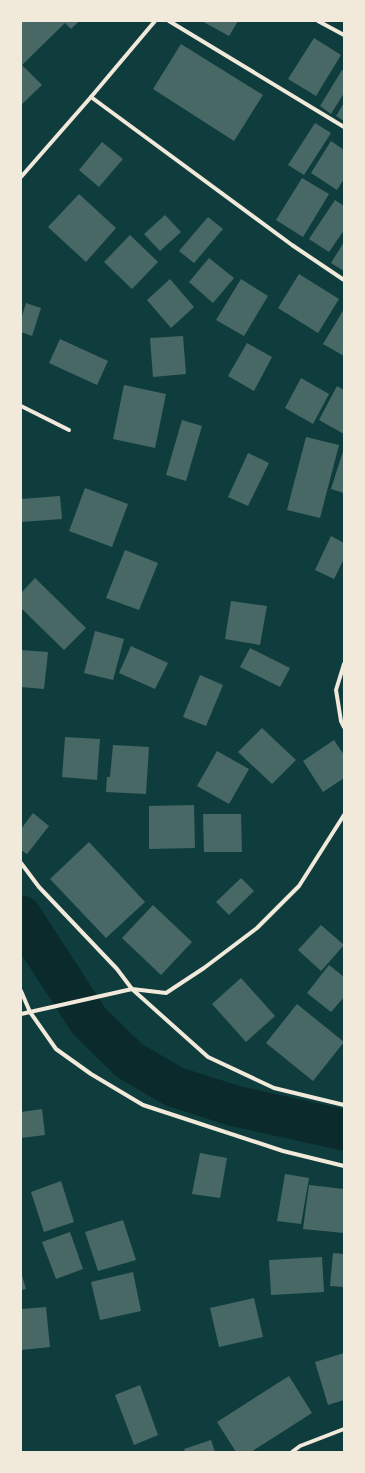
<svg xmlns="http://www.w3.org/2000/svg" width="365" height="1473" font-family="Lato,sans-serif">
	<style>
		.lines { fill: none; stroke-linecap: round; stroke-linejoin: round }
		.river { stroke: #0a2a2b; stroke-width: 41 }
		.building { fill: #486865 }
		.minor { stroke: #f1e9da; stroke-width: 4 }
	</style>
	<rect width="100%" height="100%" fill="#0f3d3e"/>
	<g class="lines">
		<path class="river" d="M21 916 89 1021 130 1061 175 1087 235 1106 344 1130"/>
	</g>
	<g class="building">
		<path d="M21 21H79L71 29 65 23 22 65 42 85 21 105Z"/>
		<path d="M202 21H238L229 36Z"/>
		<path d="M314 38 341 55 316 96 288 79Z"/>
		<path d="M181 44 263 95 234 141 153 89Z"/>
		<path d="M342 70 344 71V93L331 114 320 106Z"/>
		<path d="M344 103V121L336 116Z"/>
		<path d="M315 123 331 133 304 175 288 165Z"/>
		<path d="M331 141 344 150V179L337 190 311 173Z"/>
		<path d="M102 142 123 159 99 187 79 170Z"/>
		<path d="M302 178 329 194 303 237 276 220Z"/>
		<path d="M79 194 116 228 86 262 48 227Z"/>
		<path d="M335 200 344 206V230L329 252 309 239Z"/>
		<path d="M165 215 181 232 160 251 144 234Z"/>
		<path d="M208 217 223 229 194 263 179 251Z"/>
		<path d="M130 235 158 262 132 289 104 262Z"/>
		<path d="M344 242V271L331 263Z"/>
		<path d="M209 258 234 278 213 303 189 282Z"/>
		<path d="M299 274 339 299 318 333 278 308Z"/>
		<path d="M170 279 194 307 171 328 147 300Z"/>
		<path d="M241 279 268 296 244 336 216 320Z"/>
		<path d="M26 303 41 308 32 336 21 332V319Z"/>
		<path d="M344 309V356L323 344Z"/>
		<path d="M183 336 186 374 153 377 150 338Z"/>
		<path d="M60 339 108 361 97 385 49 363Z"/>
		<path d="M247 343 272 357 254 391 228 376Z"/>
		<path d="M301 378 329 394 313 424 285 408Z"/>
		<path d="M124 385 166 394 155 448 113 439Z"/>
		<path d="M337 386 344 390V434L319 420Z"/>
		<path d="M182 420 202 426 186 481 166 475Z"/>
		<path d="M306 437 339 445 320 518 287 510Z"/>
		<path d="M344 448V493L331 489Z"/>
		<path d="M248 453 269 463 248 506 228 497Z"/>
		<path d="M85 488 128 504 112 547 69 531Z"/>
		<path d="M60 496 62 519 21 522V499Z"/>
		<path d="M331 536 344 543V559L334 579 315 570Z"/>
		<path d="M125 550 158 563 139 610 106 598Z"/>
		<path d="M35 578 86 628 64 650 21 608V593Z"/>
		<path d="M231 601 267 606 260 645 225 639Z"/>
		<path d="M95 631 124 639 113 680 84 673Z"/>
		<path d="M131 646 168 663 155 689 119 673Z"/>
		<path d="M250 648 290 668 280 687 240 667Z"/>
		<path d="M21 650 48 652 44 689 21 687Z"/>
		<path d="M200 675 223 685 206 726 183 717Z"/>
		<path d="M262 728 296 760 272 784 238 752Z"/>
		<path d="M65 737 100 739 97 780 62 777Z"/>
		<path d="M334 740 344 755V778L323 792 303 761Z"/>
		<path d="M113 745 149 747 146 794 106 792 107 777H110Z"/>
		<path d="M217 751 249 769 229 804 197 786Z"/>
		<path d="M194 805 195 848 149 849V806Z"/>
		<path d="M33 813 49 826 27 854 21 850V829Z"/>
		<path d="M203 814H241L242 852H204Z"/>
		<path d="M89 842 145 902 106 938 50 879Z"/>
		<path d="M241 878 254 891 229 915 216 902Z"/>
		<path d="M153 905 192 942 161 975 122 938Z"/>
		<path d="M321 925 344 945 321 971 298 950Z"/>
		<path d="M329 965 344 977V997L331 1012 307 993Z"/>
		<path d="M241 978 275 1016 246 1042 212 1004Z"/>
		<path d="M297 1004 344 1042 313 1081 266 1043Z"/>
		<path d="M42 1109 45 1135 21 1138V1112Z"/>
		<path d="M200 1153 227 1158 220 1198 192 1194Z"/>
		<path d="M285 1174 309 1178 301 1224 277 1221Z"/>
		<path d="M61 1181 74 1222 44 1232 31 1192Z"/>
		<path d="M309 1185 344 1189V1233L303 1229Z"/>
		<path d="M123 1220 136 1260 98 1271 85 1232Z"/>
		<path d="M70 1232 83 1269 56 1279 42 1242Z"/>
		<path d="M333 1253 344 1254V1287L330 1286Z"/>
		<path d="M322 1257 324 1292 271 1295 269 1260Z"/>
		<path d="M21 1272 26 1289 21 1290Z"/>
		<path d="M133 1272 141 1311 100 1320 91 1282Z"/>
		<path d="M254 1298 263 1337 219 1347 210 1308Z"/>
		<path d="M46 1307 50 1347 21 1350V1309Z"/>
		<path d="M344 1353V1400L328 1405 315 1362Z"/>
		<path d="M289 1376 312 1413 251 1452H236L217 1422Z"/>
		<path d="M140 1385 158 1435 134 1445 115 1395Z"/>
		<path d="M211 1440 215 1452H185L184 1449Z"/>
	</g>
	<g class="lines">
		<g class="minor">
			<path d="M169 21 344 127"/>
			<path d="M318 21 344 35"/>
			<path d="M91 97 292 245 344 280"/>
			<path d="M21 177 91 97 155 21"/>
			<path d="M21 406 69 430"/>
			<path d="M344 664 336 690 341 721 344 727"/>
			<path d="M21 863 39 887 117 969 132 989 208 1057 274 1088 344 1105"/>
			<path d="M21 991 30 1012 56 1049 91 1074 143 1105 283 1151 344 1166"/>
			<path d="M21 1014 132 989 166 993 204 968 257 928 299 886 344 815"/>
			<path d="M292 1452 300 1446 344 1429"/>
		</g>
	</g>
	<rect width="365" height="1473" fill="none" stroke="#f1e9da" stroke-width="44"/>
</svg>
